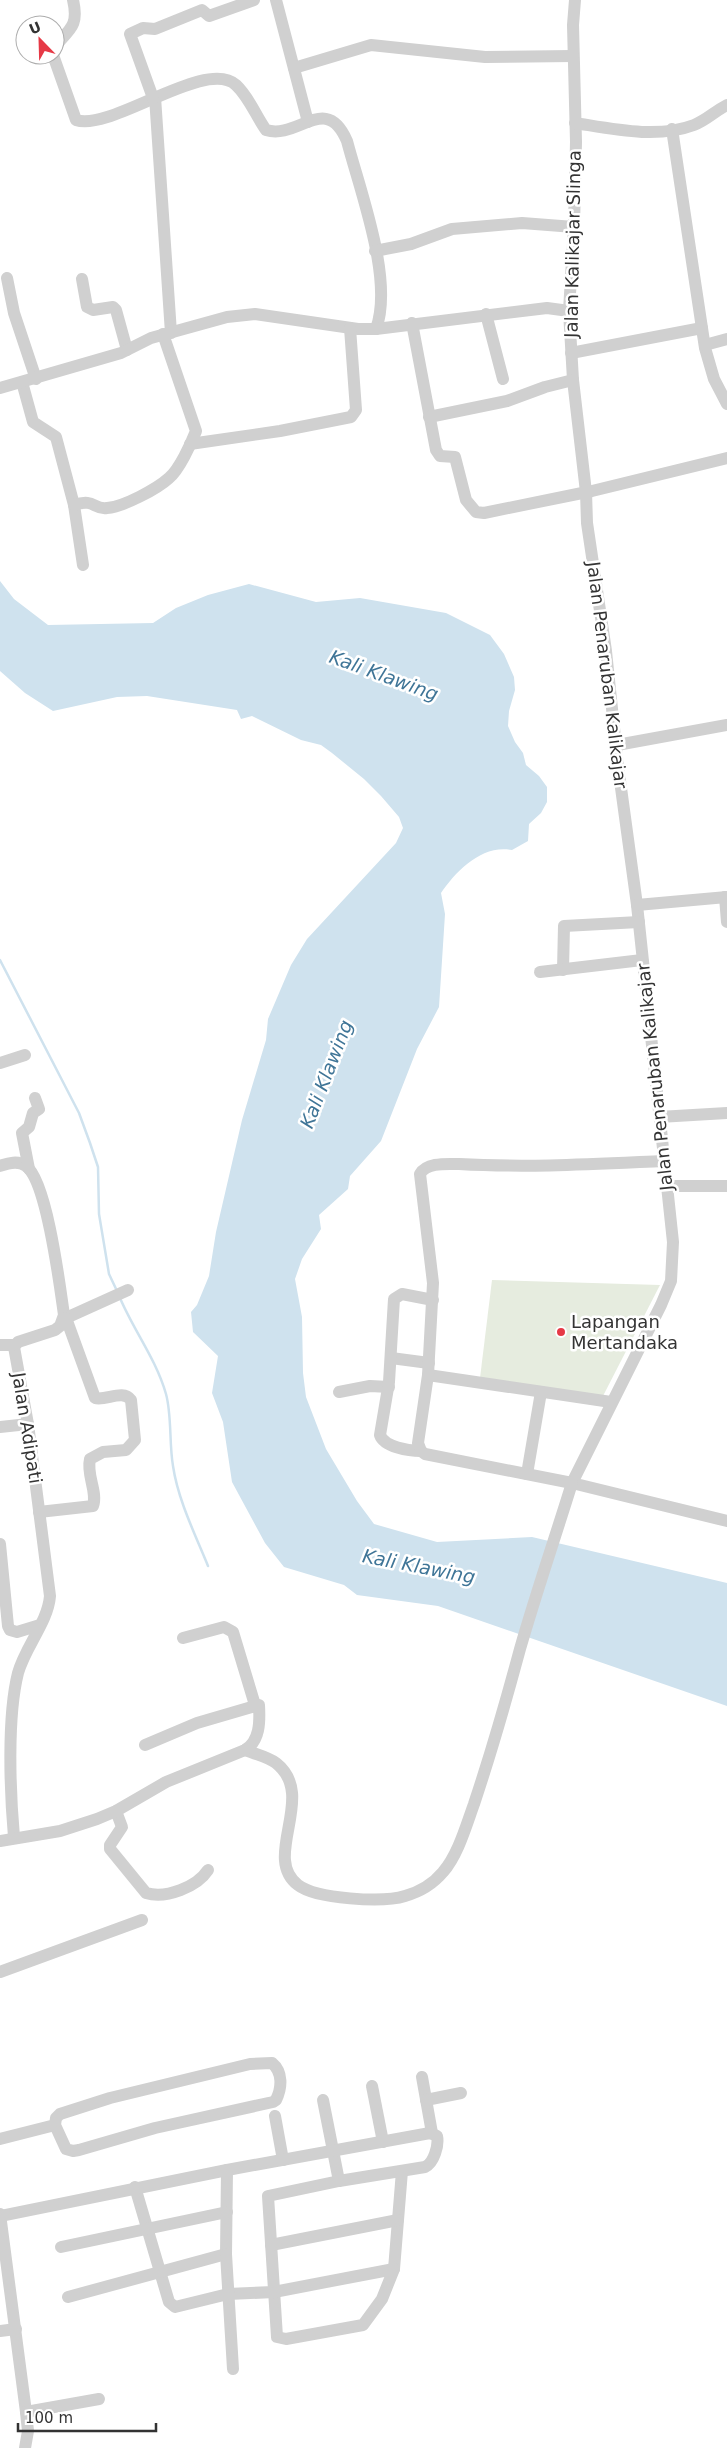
<svg xmlns="http://www.w3.org/2000/svg" width="727" height="2448" font-family="'DejaVu Sans',sans-serif">
	<style>
		.green { fill: #e6ecdf }
		.water { fill: #cfe2ee }
		.lines { fill: none; stroke-linecap: round; stroke-linejoin: round }
		.stream { stroke: #cfe2ee; stroke-width: 2.5 }
		.minor { stroke: #d0d0d0; stroke-width: 12 }
		.poi-dot { fill: #e63946; stroke: #fff; stroke-width: 2 }
		.labels { text-anchor: middle; stroke-width: 5; stroke-linejoin: round; paint-order: stroke }
		.street-label { font-size: 18px; fill: #333; stroke: #fff }
		.poi-label { font-size: 18px; fill: #333; stroke: #fff; text-anchor: start }
		.water-label { font-size: 19px; font-style: italic; fill: #3f7597; stroke: #fff }
	</style>
	<rect width="100%" height="100%" fill="#fff"/>
	<path class="green" d="M492 1280 660 1285 603 1396 480 1378Z"/>
	<path class="water" d="M0 581 14 599 48 625 153 623 176 608 208 595 249 584 316 602 360 598 446 613 490 635 504 654 514 677 515 690 509 711 508 726 515 742 523 753 526 765 539 776 547 787V802L541 813 529 824 528 841 512 850C482 844 456 871 441 893L445 914 439 1007 417 1049 381 1141 350 1176 348 1189 319 1215 321 1229 302 1259 295 1279 302 1317 303 1373 306 1397 326 1449 357 1501 374 1524 437 1542 532 1537 727 1583V1706L438 1606 357 1595 344 1585 284 1567 265 1543 232 1482 223 1422 212 1393 218 1356 193 1332 191 1312 197 1305 209 1276 216 1232 242 1120 266 1040 268 1019 291 965 307 939 396 843 403 828 399 817 381 796 364 779 332 753 321 745 301 740 252 716 241 719 237 710 147 696 117 697 53 711 25 693 0 671Z"/>
	<g class="lines">
		<g class="stream">
			<path d="M0 960 79 1113 90 1143 98 1167 99 1214 109 1274 117 1291"/>
			<path d="M120 1298C134 1331 156 1359 166 1394 172 1416 169 1443 173 1466 178 1500 195 1534 208 1566"/>
		</g>
		<g class="minor">
			<path d="M276 0 308 122"/>
			<path d="M575 0 573 25 576 142 574 227 569 311 573 380 586 492 587 523 606 651 618 766 637 905 673 1242 671 1281 661 1305 572 1483 727 1521"/>
			<path d="M55 46C70 29 79 26 73 0"/>
			<path d="M53 55 76 120C111 132 206 57 236 85 249 97 256 116 266 130 298 140 326 92 347 141 360 191 394 280 376 329"/>
			<path d="M294 68 371 45 485 57 573 56"/>
			<path d="M155 97 171 333"/>
			<path d="M153 98 130 34 143 28 155 29 202 10 209 16 254 0"/>
			<path d="M575 123C613 129 657 139 694 125 707 120 715 111 727 105"/>
			<path d="M672 129 705 348 714 379 727 404"/>
			<path d="M375 251 411 244 452 229 522 223 574 227"/>
			<path d="M7 278 14 313 36 379"/>
			<path d="M82 279 87 307 93 310 113 307 116 310 127 350"/>
			<path d="M486 314 503 379"/>
			<path d="M412 323 436 450 440 456 455 457 466 500 476 512 484 513 592 491 727 458"/>
			<path d="M705 345 727 339"/>
			<path d="M571 353 702 328"/>
			<path d="M22 382 33 422 56 437 74 505 83 565"/>
			<path d="M0 388 121 353 151 338 227 317 255 314 358 329H376L547 308 569 311"/>
			<path d="M429 417 507 401 545 387 573 380"/>
			<path d="M190 444 280 431 351 417 356 410 350 328"/>
			<path d="M74 505C95 498 93 510 107 508 123 507 157 489 169 478 179 470 191 444 196 431L163 334"/>
			<path d="M617 745 727 725"/>
			<path d="M725 897 727 922"/>
			<path d="M637 905 727 897"/>
			<path d="M563 970 564 926 639 922"/>
			<path d="M540 972 642 960"/>
			<path d="M0 1063 25 1055"/>
			<path d="M659 1117 727 1113"/>
			<path d="M0 1166C8 1163 18 1160 26 1166 47 1181 60 1287 64 1315L60 1326 55 1330 18 1342 14 1347 28 1424 50 1596C48 1622 25 1647 18 1673 7 1717 10 1792 14 1837"/>
			<path d="M29 1169 22 1133 29 1127 33 1113 39 1109 35 1098"/>
			<path d="M667 1186H727"/>
			<path d="M64 1315 66 1318 128 1290"/>
			<path d="M0 1345H14"/>
			<path d="M391 1358 429 1363"/>
			<path d="M428 1375 611 1402"/>
			<path d="M339 1392 370 1386 389 1387"/>
			<path d="M0 1427 28 1424"/>
			<path d="M421 1451C409 1451 384 1447 380 1435L389 1382 394 1299 402 1294 433 1300"/>
			<path d="M527 1474 541 1392"/>
			<path d="M39 1512 93 1506C98 1492 86 1475 90 1459L103 1452 126 1450 135 1440 131 1400C123 1389 106 1401 95 1398L66 1318"/>
			<path d="M0 1544 8 1626 10 1630 17 1632 40 1625"/>
			<path d="M183 1638 224 1627 233 1632 255 1705"/>
			<path d="M245 1750C255 1754 268 1757 276 1763 318 1796 261 1857 298 1885 316 1899 383 1903 405 1896 419 1892 433 1884 443 1872 458 1855 466 1826 474 1804 491 1753 506 1701 520 1649 536 1593 555 1538 572 1483L425 1454 421 1451 418 1443 428 1375 433 1283 420 1174C427 1162 447 1164 459 1164 528 1168 595 1164 663 1161"/>
			<path d="M116 1811 122 1827 110 1845V1849L146 1893C166 1899 197 1887 208 1870"/>
			<path d="M0 1841 60 1831 97 1819 116 1811 166 1782 245 1750C260 1741 260 1722 259 1705L197 1723 145 1745"/>
			<path d="M0 1972 142 1920"/>
			<path d="M422 2077 432 2133"/>
			<path d="M372 2086 383 2142"/>
			<path d="M323 2100 339 2181"/>
			<path d="M426 2100 461 2093"/>
			<path d="M275 2116 283 2160"/>
			<path d="M0 2139 55 2125 56 2118 60 2114 110 2098 250 2064 272 2063C283 2072 282 2088 276 2100L273 2102 155 2128 79 2150 73 2151 66 2149 55 2125"/>
			<path d="M227 2170 430 2133 437 2136C439 2145 434 2163 425 2167L339 2181 268 2196 277 2337 286 2339 363 2325 382 2299 394 2269 402 2171"/>
			<path d="M135 2187 169 2302 175 2307 228 2294 274 2292 394 2269"/>
			<path d="M0 2214 26 2412 28 2431 25 2448"/>
			<path d="M0 2216 227 2170 226 2254 68 2297"/>
			<path d="M271 2245 398 2220"/>
			<path d="M61 2247 227 2212"/>
			<path d="M226 2254 233 2369"/>
			<path d="M0 2331 16 2329"/>
			<path d="M26 2412 99 2399"/>
		</g>
	</g>
	<circle class="poi-dot" cx="561" cy="1332" r="5"/>
	<g class="labels">
		<g class="street-label">
			<text transform="translate(573 244) rotate(-89)" y="6">Jalan Kalikajar Slinga</text>
			<text transform="translate(607 675) rotate(83)" y="6">Jalan Penaruban Kalikajar</text>
			<text transform="translate(655 1077) rotate(-96)" y="6">Jalan Penaruban Kalikajar</text>
			<text transform="translate(27 1428) rotate(81)" y="6">Jalan Adipati</text>
		</g>
		<g class="poi-label">
			<text x="571" y="1328">Lapangan<tspan x="571" dy="21">Mertandaka</tspan></text>
		</g>
		<g class="water-label">
			<text transform="translate(384 675) rotate(20)" y="7">Kali Klawing</text>
			<text transform="translate(326 1074) rotate(-69)" y="7">Kali Klawing</text>
			<text transform="translate(419 1566) rotate(11)" y="7">Kali Klawing</text>
		</g>
	</g>
	<g transform="translate(40 40) rotate(337)"><circle r="24" fill="#ffffff" stroke="#adadad"/>
	<path d="M0-4L9 19L0 12L-9 19Z" fill="#e63946"/>
	<text y="-8" font-size="14" font-weight="bold" text-anchor="middle" fill="#333333">U</text>
	</g>
	<path d="M18 2423v8h138v-8" fill="none" stroke="#333333" stroke-width="2.5"/>
	<text x="25" y="2423" font-size="15" fill="#333333" stroke="#ffffff" stroke-width="4" paint-order="stroke">100 m</text>
</svg>
